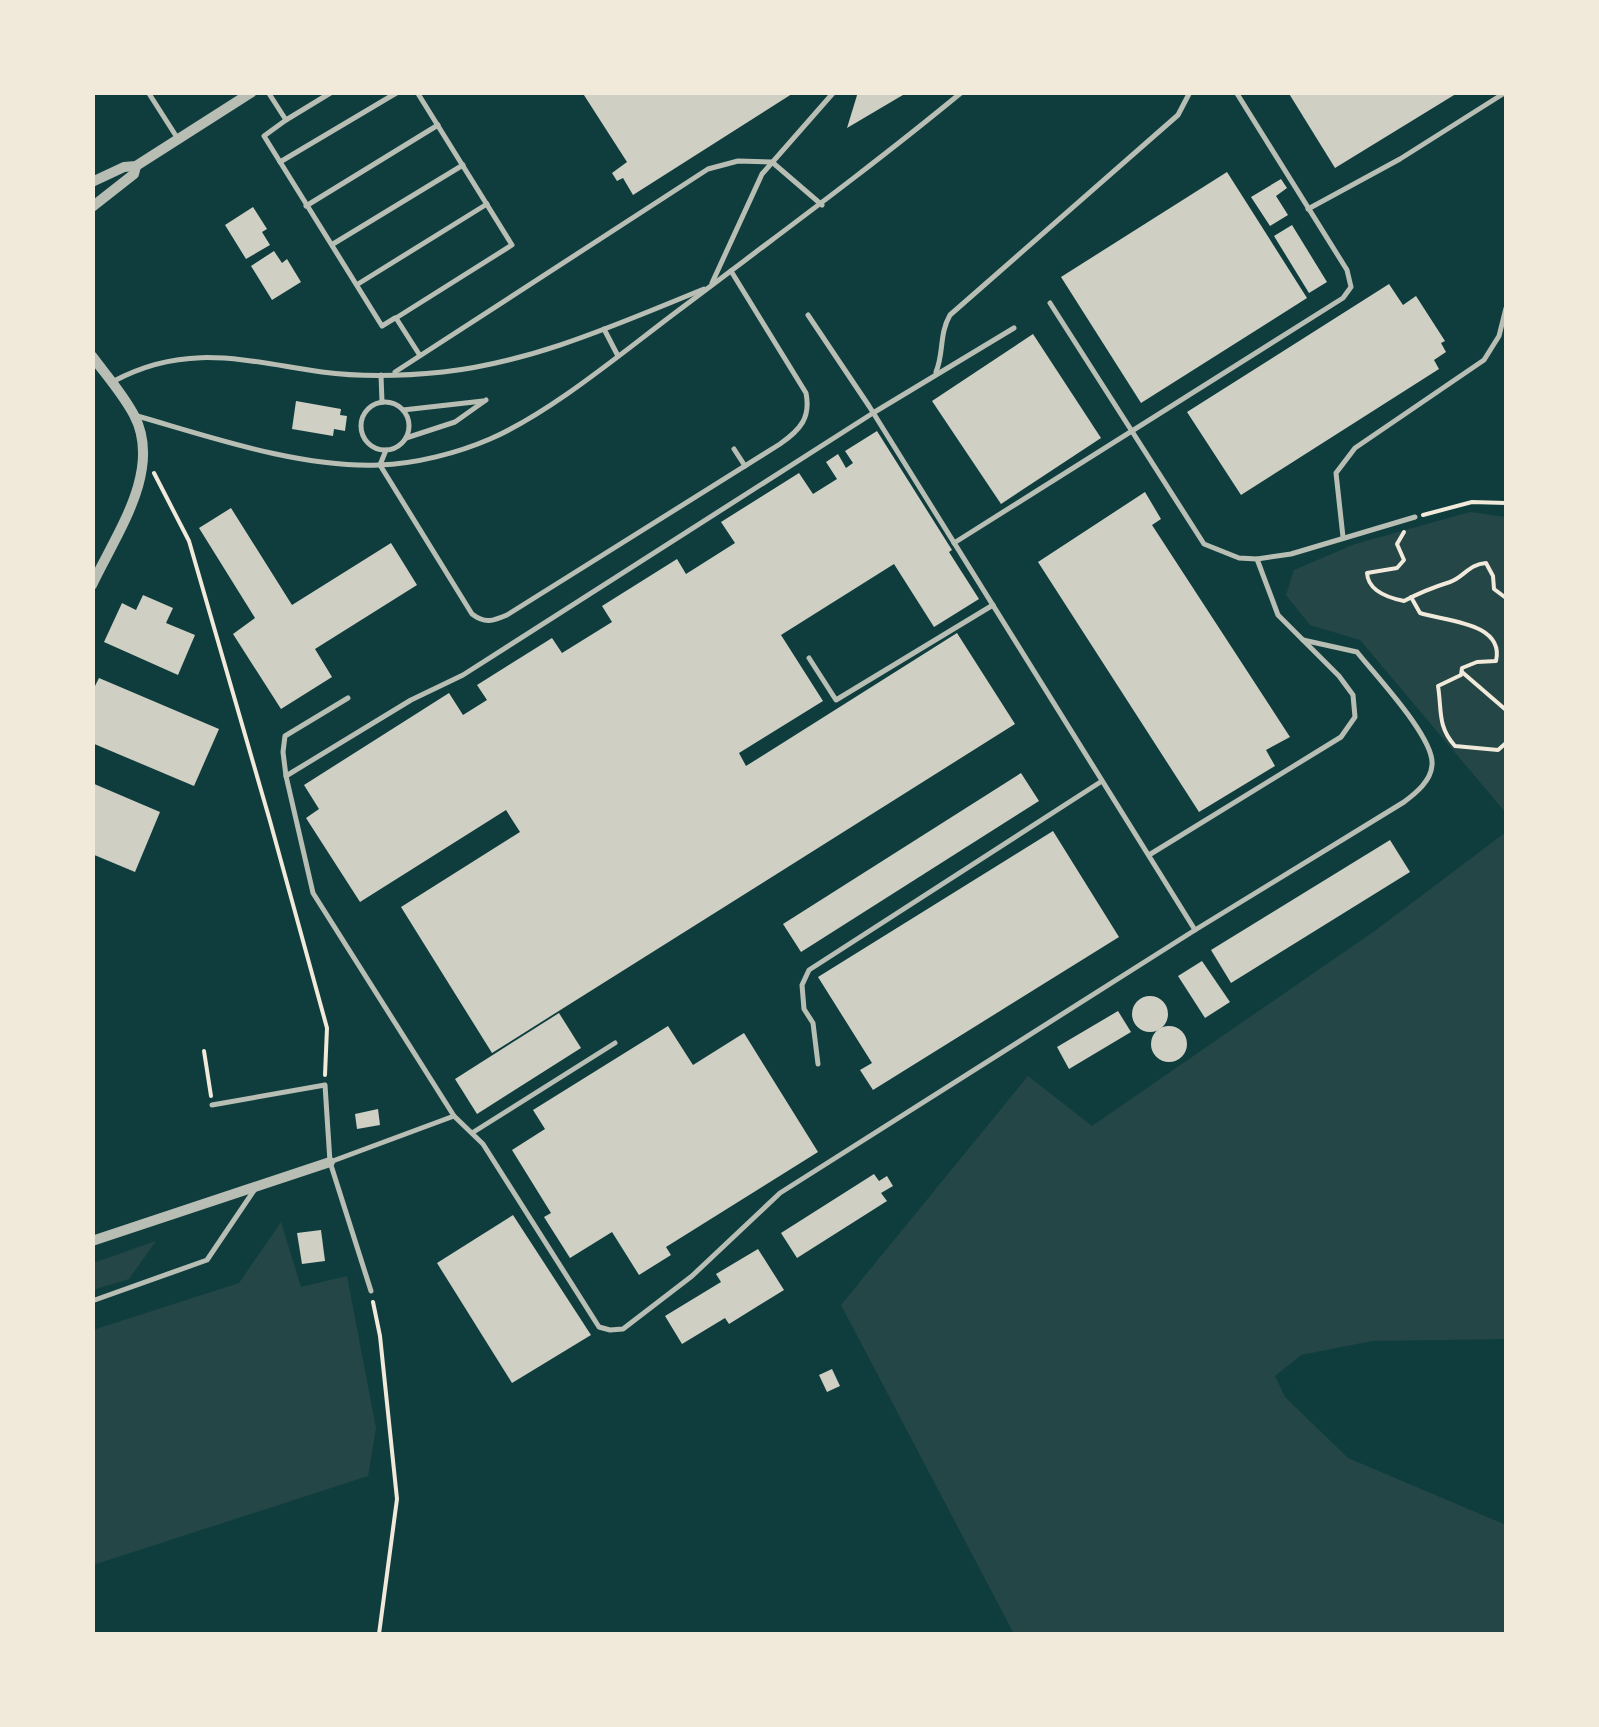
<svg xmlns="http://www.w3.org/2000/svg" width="1599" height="1727" font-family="Cabin,sans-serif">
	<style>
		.green { fill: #244646 }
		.building { fill: #cfcfc3 }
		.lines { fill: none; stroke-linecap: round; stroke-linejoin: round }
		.path { stroke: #f1e9da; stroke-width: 4 }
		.service { stroke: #b8beb3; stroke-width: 5 }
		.minor { stroke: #b8beb3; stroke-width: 10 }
	</style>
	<rect width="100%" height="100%" fill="#0f3d3e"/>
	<g class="green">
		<path d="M1470 512 1506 517V813L1360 640 1310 625 1286 595 1294 570 1355 544Z"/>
		<path d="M1506 832V1339L1372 1341 1301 1355 1275 1376 1285 1397 1348 1458 1506 1525V1634H1014L841 1305 1028 1076 1092 1126 1376 930Z"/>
		<path d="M281 1222 301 1287 347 1276 376 1428 368 1476 93 1565V1330L239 1283Z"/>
		<path d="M156 1241 129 1279 93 1290V1263Z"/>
	</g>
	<g class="building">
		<path d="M582 92H795L633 195 623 178 617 181 612 173 627 162Z"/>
		<path d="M858 92H908L847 128Z"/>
		<path d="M1288 92H1459L1335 168Z"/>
		<path d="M1227 172 1307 298 1141 403 1061 277Z"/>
		<path d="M1281 179 1287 188 1276 196 1288 215 1270 226 1251 197Z"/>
		<path d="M253 207 267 229 262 232 270 245 246 259 225 225Z"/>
		<path d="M1292 225 1327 282 1309 293 1274 236Z"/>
		<path d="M274 251 282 263 287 259 301 282 272 300 251 266Z"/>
		<path d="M1389 284 1403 305 1416 296 1445 341 1441 343 1446 352 1434 360 1439 369 1241 495 1187 412Z"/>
		<path d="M1033 334 1101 438 1001 504 932 401Z"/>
		<path d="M296 401 341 409 340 415 347 416 345 431 334 429 333 436 292 429Z"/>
		<path d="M877 431 952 550 949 552 979 599 934 627 894 564 781 635 823 701 739 753 746 766 957 633 1015 724 492 1053 401 907 520 832 506 810 360 902 306 818 319 809 304 785 449 693 463 715 487 700 477 685 552 638 562 653 612 622 602 606 677 559 686 574 735 543 721 522 799 473 813 494 837 479 826 462 838 454 846 468 853 463 845 451Z"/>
		<path d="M1145 492 1161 519 1152 525 1290 737 1266 750 1275 766 1199 812 1038 562Z"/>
		<path d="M231 508 292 605 391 543 417 585 315 649 332 677 281 709 233 634 255 618 199 528Z"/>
		<path d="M143 595 173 608 166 623 195 635 178 675 104 642 122 603 136 610Z"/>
		<path d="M99 678 219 729 194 786 92 743V692Z"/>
		<path d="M1021 773 1039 801 801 952 783 924Z"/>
		<path d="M92 783 160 812 135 872 92 854Z"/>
		<path d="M1053 831 1119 937 873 1090 860 1070 872 1063 818 977Z"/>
		<path d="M1390 840 1410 872 1231 983 1211 950Z"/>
		<path d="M1202 961 1230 1002 1205 1018 1178 976Z"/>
		<circle cx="1150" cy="1014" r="18"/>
		<path d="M1118 1011 1131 1032 1069 1069 1057 1047Z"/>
		<path d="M559 1013 581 1048 477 1114 455 1079Z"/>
		<path d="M668 1026 693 1065 744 1033 818 1152 666 1247 671 1255 639 1275 612 1232 570 1258 544 1217 551 1213 512 1150 545 1129 533 1110Z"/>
		<circle cx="1169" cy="1044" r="18"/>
		<path d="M378 1109 380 1125 357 1129 355 1114Z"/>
		<path d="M874 1174 879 1181 887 1176 893 1186 881 1193 887 1201 797 1258 781 1233Z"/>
		<path d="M513 1215 591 1335 512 1383 437 1263Z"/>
		<path d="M321 1230 325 1261 302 1264 297 1233Z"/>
		<path d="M758 1249 784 1290 729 1324 725 1318 682 1344 665 1316 721 1282 716 1274Z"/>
		<path d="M832 1369 840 1386 827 1392 819 1375Z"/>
	</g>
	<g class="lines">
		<g class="path">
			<path d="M154 473 189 541 270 821 327 1028 325 1075"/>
			<path d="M1423 515 1472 502 1506 503"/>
			<path d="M1404 532 1397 544 1404 560 1397 568 1367 573C1368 591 1389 598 1404 601 1419 593 1434 587 1450 582 1464 577 1469 564 1486 563L1493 576 1494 589 1506 598"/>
			<path d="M1411 597 1420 613C1444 621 1505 622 1496 661L1477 662 1462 668 1461 675 1438 686C1442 710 1437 726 1455 746L1498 750 1506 743"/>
			<path d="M1462 672 1506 710"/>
			<path d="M204 1051 211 1096"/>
			<path d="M373 1302 380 1336 397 1499 379 1634"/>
		</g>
		<g class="service">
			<path d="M148 92 178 139"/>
			<path d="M268 92 286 120 332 92"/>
			<path d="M417 92 512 245 396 318 419 354"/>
			<path d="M286 120 264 136 382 326 395 318"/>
			<path d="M280 162 398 92"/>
			<path d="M306 206 438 125"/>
			<path d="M1308 209 1400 159 1506 92"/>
			<path d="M333 244 463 165"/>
			<path d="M712 283 762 174 834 92"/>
			<path d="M358 284 487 204"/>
			<path d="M1050 303 1204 544 1239 558 1257 559 1291 554 1415 517"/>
			<path d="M808 315 869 406 1195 930"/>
			<path d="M604 329 618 356"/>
			<path d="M395 372 708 169 738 161 772 162 822 205"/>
			<path d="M936 372C944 353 939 334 950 315L1178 115 1190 92"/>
			<path d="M381 375 382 402"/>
			<path d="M114 381C187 342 245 361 322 372 360 377 404 376 443 372 534 362 620 323 704 289"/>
			<circle cx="385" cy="426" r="24"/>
			<path d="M403 410 483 401"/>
			<path d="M134 415C211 437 299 468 379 465 415 464 458 453 490 439 552 412 624 351 679 310 774 238 870 168 962 92"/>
			<path d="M406 438 455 422 486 400"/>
			<path d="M734 449 745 466"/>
			<path d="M386 450 380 465 472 614C485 624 493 621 507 615L780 444C800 430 811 418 806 393L731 271"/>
			<path d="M1343 537 1336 473 1355 448 1484 360 1499 336 1506 308"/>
			<path d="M954 543 1343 298 1351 287 1347 270 1236 92"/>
			<path d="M809 658 836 700 993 605"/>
			<path d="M348 698 285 736 283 752 286 776 313 893 454 1116 483 1144 599 1327 610 1330 623 1329 692 1276 780 1193 1195 930 1404 802C1416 793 1431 781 1432 765 1435 738 1375 675 1357 652L1303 640"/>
			<path d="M286 776 411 700 463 675 873 413 1014 328"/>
			<path d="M1149 855 1341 737 1355 717 1353 695 1339 676 1278 615 1257 559"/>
			<path d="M818 1064 813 1023 804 1009 802 985 809 970 1102 781"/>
			<path d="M212 1105 325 1085 330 1162 371 1291"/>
			<path d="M472 1133 615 1043"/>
			<path d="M330 1162 454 1116"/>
			<path d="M92 1301 207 1260 255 1189"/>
		</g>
		<g class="minor">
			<path d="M92 182 124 167 136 166 252 92"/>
			<path d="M92 207 134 174 136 166"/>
			<path d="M92 356C106 375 123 394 134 415 163 470 116 534 92 585"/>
			<path d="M92 1241 330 1162"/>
		</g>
	</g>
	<rect width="1599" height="1727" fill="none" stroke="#f1e9da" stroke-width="190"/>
</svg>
